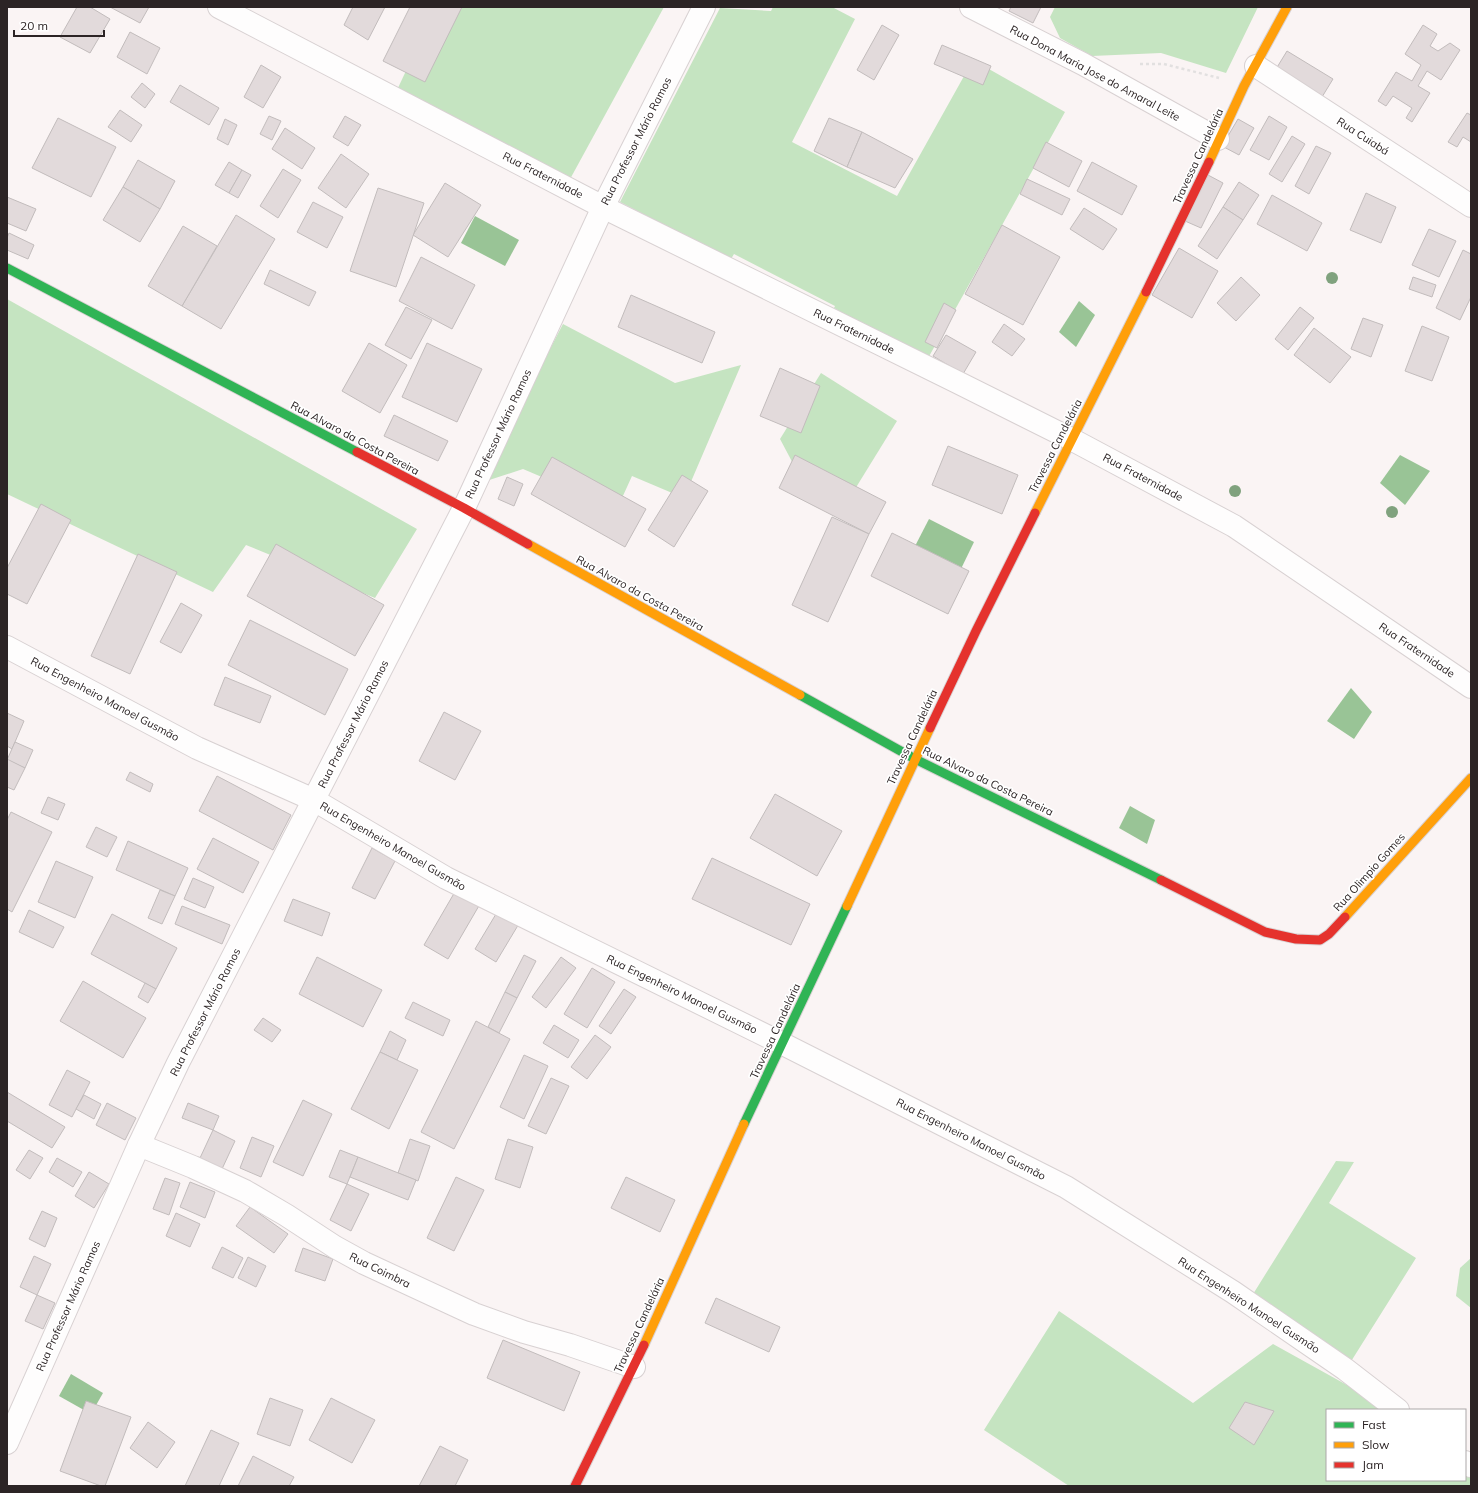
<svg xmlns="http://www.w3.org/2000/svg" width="1478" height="1493" font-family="Mulish,sans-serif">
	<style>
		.green { fill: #c5e4c1 }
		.water { fill: #99c496 }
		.building { fill: #e2dadb; stroke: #c2bcbc }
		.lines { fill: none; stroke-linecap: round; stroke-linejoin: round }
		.street-casing { stroke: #d8d1d2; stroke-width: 24 }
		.fast-casing { stroke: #d8d1d2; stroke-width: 11 }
		.slow-casing { stroke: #d8d1d2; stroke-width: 11 }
		.jam-casing { stroke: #d8d1d2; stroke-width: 11 }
		.path { stroke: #e2e0e0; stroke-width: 2.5; stroke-dasharray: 3 3; stroke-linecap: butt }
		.street { stroke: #fefdfd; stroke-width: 22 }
		.fast { stroke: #30b455; stroke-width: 9 }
		.slow { stroke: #ff9f0a; stroke-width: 9 }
		.jam { stroke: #e5322d; stroke-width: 9 }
		.tree { fill: #80a27e }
		.labels { text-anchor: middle; stroke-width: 3.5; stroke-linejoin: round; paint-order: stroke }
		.street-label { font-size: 11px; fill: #2c2425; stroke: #fff }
	</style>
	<rect width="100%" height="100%" fill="#faf4f4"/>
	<g class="green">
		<path d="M436 7H664L569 181 397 90Z"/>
		<path d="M773 7H832L855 19 792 142 897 196 973 60 1065 112 927 360 834 308 835 306 734 254 731 259 620 202 720 8 771 11Z"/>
		<path d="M1055 7H1258L1226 73 1161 53 1092 56 1060 38 1050 17Z"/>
		<path d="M7 299 417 529 375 598 246 545 213 592 7 494Z"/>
		<path d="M563 324 675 383 741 365 684 498 632 476 617 509 523 469 480 483Z"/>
		<path d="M821 373 897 421 847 502 797 471 780 439Z"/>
		<path d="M1336 1161 1354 1162 1329 1203 1416 1258 1350 1363 1250 1299Z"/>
		<path d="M1471 1258V1308L1456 1296 1460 1268Z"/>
		<path d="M1059 1311 1193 1403 1273 1344 1392 1410H1327V1480H1465V1463L1471 1468V1486H1069L984 1430Z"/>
	</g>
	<g class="water">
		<path d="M475 216 519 240 505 266 461 243Z"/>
		<path d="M1079 301 1095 315 1076 347 1059 332Z"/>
		<path d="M1400 455 1430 471 1405 505 1380 483Z"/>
		<path d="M929 519 974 542 959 573 913 550Z"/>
		<path d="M1351 688 1372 712 1354 739 1327 721Z"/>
		<path d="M1130 806 1155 820 1147 844 1119 828Z"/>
		<path d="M71 1374 103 1393 91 1414 59 1396Z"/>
	</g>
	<g class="building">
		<path d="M77 7H90L110 19 90 53 60 37Z"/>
		<path d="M110 7H149L140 23Z"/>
		<path d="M353 7H385L368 40 344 25Z"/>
		<path d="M410 7H462L425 82 383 61Z"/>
		<path d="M1011 7H1041L1033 23 1009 11Z"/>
		<path d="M882 25 899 35 874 80 857 70Z"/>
		<path d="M1423 25 1437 34 1430 46 1438 51 1450 43 1460 50 1441 80 1427 71 1418 86 1430 93 1412 122 1406 118 1412 108 1393 96 1386 106 1378 101 1396 72 1412 81 1421 65 1405 54Z"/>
		<path d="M130 32 160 48 147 74 117 57Z"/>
		<path d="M942 45 991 66 983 85 934 64Z"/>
		<path d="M1287 51 1333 79 1322 97 1276 69Z"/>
		<path d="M261 65 281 77 263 108 244 97Z"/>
		<path d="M142 83 155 94 145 108 131 97Z"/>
		<path d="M180 85 219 108 209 125 170 102Z"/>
		<path d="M120 110 142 125 131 142 108 127Z"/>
		<path d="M1467 113 1471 115V142L1463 137 1457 147 1448 142Z"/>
		<path d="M269 116 281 121 272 140 260 134Z"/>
		<path d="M345 116 361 125 348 146 333 137Z"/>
		<path d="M1269 116 1287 127 1269 160 1250 150Z"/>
		<path d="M58 118 116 147 91 197 32 168Z"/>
		<path d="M829 118 862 132 847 167 814 151Z"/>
		<path d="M225 119 237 125 228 145 217 139Z"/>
		<path d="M1238 119 1254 128 1239 155 1222 146Z"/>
		<path d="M285 128 315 148 302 169 272 149Z"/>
		<path d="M862 132 913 159 895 188 847 167Z"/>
		<path d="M1292 136 1305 144 1282 182 1269 174Z"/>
		<path d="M1046 142 1082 161 1069 187 1033 168Z"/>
		<path d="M1316 146 1331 153 1309 194 1295 186Z"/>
		<path d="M341 154 369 174 346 208 318 188Z"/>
		<path d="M138 160 175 181 160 209 123 187Z"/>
		<path d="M229 162 242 170 229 193 215 185Z"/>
		<path d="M1092 162 1137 186 1122 215 1077 191Z"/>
		<path d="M283 169 301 180 278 218 260 206Z"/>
		<path d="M242 170 251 175 238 198 229 193Z"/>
		<path d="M1208 175 1223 183 1201 228 1185 221Z"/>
		<path d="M1027 179 1070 199 1062 215 1020 194Z"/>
		<path d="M1239 182 1259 195 1243 220 1223 207Z"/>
		<path d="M445 183 481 205 448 257 413 235Z"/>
		<path d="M123 187 160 209 140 242 103 220Z"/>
		<path d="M378 188 424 203 396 287 350 271Z"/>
		<path d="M1366 193 1396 207 1381 243 1350 230Z"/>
		<path d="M1272 195 1322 223 1307 251 1257 224Z"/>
		<path d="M7 197 36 209 26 231 7 223Z"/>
		<path d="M313 202 343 217 327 248 297 232Z"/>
		<path d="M1223 207 1243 220 1217 259 1198 246Z"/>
		<path d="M1084 208 1117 229 1103 250 1070 229Z"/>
		<path d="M236 215 275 239 221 329 182 306Z"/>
		<path d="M1002 225 1060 257 1023 325 965 294Z"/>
		<path d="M183 226 217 246 182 306 148 286Z"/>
		<path d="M1429 229 1456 241 1439 277 1412 265Z"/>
		<path d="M9 233 34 245 28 259 7 250V238Z"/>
		<path d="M1179 248 1218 271 1192 318 1152 295Z"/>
		<path d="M1463 250 1471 254V297L1460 320 1436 308Z"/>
		<path d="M421 257 475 285 452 329 399 301Z"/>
		<path d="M270 270 316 292 309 306 264 284Z"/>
		<path d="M1241 277 1260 295 1236 321 1217 303Z"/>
		<path d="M1413 277 1436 285 1432 297 1409 289Z"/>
		<path d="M631 295 715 332 702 363 618 327Z"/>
		<path d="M944 303 956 310 937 348 925 342Z"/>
		<path d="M406 307 432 320 411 359 385 345Z"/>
		<path d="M1300 307 1314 318 1288 350 1275 339Z"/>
		<path d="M1363 318 1383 325 1371 357 1351 349Z"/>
		<path d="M1004 324 1025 339 1012 356 992 342Z"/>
		<path d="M1422 326 1449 337 1432 381 1405 371Z"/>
		<path d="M1314 328 1351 357 1330 383 1294 355Z"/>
		<path d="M946 335 976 352 963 374 933 356Z"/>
		<path d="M369 343 407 365 380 413 342 391Z"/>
		<path d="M427 343 482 369 457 422 402 397Z"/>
		<path d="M780 368 820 386 801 433 760 416Z"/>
		<path d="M394 415 448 441 438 461 384 436Z"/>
		<path d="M948 446 1018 475 1002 514 932 485Z"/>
		<path d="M795 455 886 502 869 534 779 488Z"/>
		<path d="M552 457 646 509 625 547 531 494Z"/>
		<path d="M682 475 708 491 674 547 648 530Z"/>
		<path d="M507 477 523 484 514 506 498 499Z"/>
		<path d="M41 504 71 520 27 604 7 594V568Z"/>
		<path d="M832 517 869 534 828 622 792 605Z"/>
		<path d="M892 533 969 571 948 614 871 576Z"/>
		<path d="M276 544 384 605 355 656 247 596Z"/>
		<path d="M138 554 177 572 130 674 91 656Z"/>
		<path d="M181 603 202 615 181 653 160 642Z"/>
		<path d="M250 620 348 669 325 715 228 665Z"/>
		<path d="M225 677 271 696 260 723 214 705Z"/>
		<path d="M444 712 481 731 455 780 419 761Z"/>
		<path d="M7 713 24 721 12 749 7 746Z"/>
		<path d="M15 742 33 750 25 768 7 760Z"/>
		<path d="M7 759 25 768 14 790 7 787Z"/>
		<path d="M130 772 153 784 150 792 126 780Z"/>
		<path d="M217 776 291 815 273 850 199 811Z"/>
		<path d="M775 794 842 831 817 876 750 838Z"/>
		<path d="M48 797 65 804 58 820 41 813Z"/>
		<path d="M11 812 52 832 12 912 7 909V820Z"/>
		<path d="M96 827 117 837 107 857 86 847Z"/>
		<path d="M213 838 259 862 243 893 197 869Z"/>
		<path d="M128 841 188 868 175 896 116 870Z"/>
		<path d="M372 848 395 861 375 899 352 888Z"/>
		<path d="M712 858 810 904 791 945 692 899Z"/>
		<path d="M56 861 93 877 75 918 38 902Z"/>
		<path d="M193 878 214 887 205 908 184 899Z"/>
		<path d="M160 890 175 896 162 924 148 918Z"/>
		<path d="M456 890 480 904 448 959 424 945Z"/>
		<path d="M293 899 330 913 322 936 284 921Z"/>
		<path d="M182 906 230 925 222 944 175 924Z"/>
		<path d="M499 909 520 922 496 962 475 949Z"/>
		<path d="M29 910 64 927 53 948 19 932Z"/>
		<path d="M112 914 177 948 156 989 91 954Z"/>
		<path d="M524 955 536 961 517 998 505 992Z"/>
		<path d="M317 957 382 990 363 1027 299 994Z"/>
		<path d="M561 957 576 968 546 1008 532 997Z"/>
		<path d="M592 968 615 982 587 1028 564 1014Z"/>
		<path d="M83 981 146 1018 123 1058 60 1021Z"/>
		<path d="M145 983 156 989 148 1003 138 997Z"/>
		<path d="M624 989 636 997 611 1034 599 1026Z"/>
		<path d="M505 992 517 998 499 1033 488 1027Z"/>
		<path d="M413 1002 450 1020 443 1036 405 1018Z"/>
		<path d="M263 1018 281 1030 272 1042 254 1030Z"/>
		<path d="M476 1021 510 1039 454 1149 421 1132Z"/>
		<path d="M554 1025 579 1040 568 1058 543 1043Z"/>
		<path d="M390 1031 406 1040 397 1060 380 1052Z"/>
		<path d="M595 1035 611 1047 587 1079 571 1067Z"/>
		<path d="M380 1052 418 1070 389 1129 351 1109Z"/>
		<path d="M524 1055 548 1066 524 1119 500 1107Z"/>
		<path d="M67 1070 90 1082 72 1117 49 1105Z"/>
		<path d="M551 1078 569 1086 546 1134 528 1126Z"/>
		<path d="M7 1092 65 1127 52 1148 7 1121Z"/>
		<path d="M84 1095 101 1104 94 1119 76 1109Z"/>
		<path d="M303 1100 332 1114 303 1176 273 1162Z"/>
		<path d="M107 1103 136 1118 125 1140 96 1125Z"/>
		<path d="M188 1103 219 1116 213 1130 182 1118Z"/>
		<path d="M213 1130 235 1141 222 1169 200 1158Z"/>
		<path d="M252 1137 274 1146 261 1177 240 1168Z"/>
		<path d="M410 1139 430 1146 418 1181 398 1173Z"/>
		<path d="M508 1139 533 1147 520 1188 495 1179Z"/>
		<path d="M29 1150 43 1158 30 1179 16 1170Z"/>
		<path d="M340 1150 358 1157 347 1184 329 1177Z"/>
		<path d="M358 1157 416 1180 408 1200 350 1177Z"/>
		<path d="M57 1158 82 1172 73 1187 49 1172Z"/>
		<path d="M89 1172 109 1184 94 1208 75 1196Z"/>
		<path d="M456 1177 484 1190 454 1251 427 1238Z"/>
		<path d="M626 1177 675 1200 660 1232 611 1208Z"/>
		<path d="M165 1178 180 1183 169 1215 153 1209Z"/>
		<path d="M190 1182 215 1192 205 1218 180 1207Z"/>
		<path d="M347 1184 369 1194 351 1231 330 1220Z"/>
		<path d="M250 1207 288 1234 274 1253 236 1226Z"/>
		<path d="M42 1211 57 1218 45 1247 29 1239Z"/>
		<path d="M176 1213 200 1224 190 1247 166 1236Z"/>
		<path d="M222 1247 243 1258 233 1278 212 1268Z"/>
		<path d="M303 1248 333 1259 325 1281 295 1271Z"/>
		<path d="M34 1256 51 1264 37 1295 20 1287Z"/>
		<path d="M248 1257 266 1266 256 1287 238 1278Z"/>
		<path d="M37 1295 55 1303 43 1329 25 1321Z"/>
		<path d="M716 1298 780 1327 769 1352 705 1323Z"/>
		<path d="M503 1340 580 1372 564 1411 487 1378Z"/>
		<path d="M270 1398 303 1410 290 1446 257 1434Z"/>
		<path d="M331 1398 375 1420 352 1463 309 1440Z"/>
		<path d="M86 1401 131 1417 105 1486H101L60 1471Z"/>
		<path d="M1245 1402 1274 1411 1254 1445 1229 1428Z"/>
		<path d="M148 1422 175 1442 157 1468 130 1448Z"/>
		<path d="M211 1430 239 1443 219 1486H185Z"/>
		<path d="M440 1446 468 1460 455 1486H419Z"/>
		<path d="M253 1456 294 1477 289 1486H238Z"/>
	</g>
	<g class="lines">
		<g class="street-casing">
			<g id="street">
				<path d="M219 7 603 207 959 383 1071 439 1234 526 1471 687"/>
				<path d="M971 7 1083 64 1218 139"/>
				<path d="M1256 66 1471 206"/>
				<path d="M7 647 197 748 314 800 446 878 783 1044 1066 1187 1233 1292 1345 1369 1398 1410"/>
				<path d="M139 1145 193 1167 245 1191 286 1215 335 1247 364 1263 474 1314 524 1332 570 1345 634 1367"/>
				<path d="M7 1443 139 1145 178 1063 464 508 603 207 704 7"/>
				<path d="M1465 1462 1471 1466"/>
			</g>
		</g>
		<g class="fast-casing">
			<g id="fast">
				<path d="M7 268 357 452"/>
				<path d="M800 695 915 759 1161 880"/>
				<path d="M744 1124 847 906"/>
			</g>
		</g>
		<g class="slow-casing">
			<g id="slow">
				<path d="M1209 162 1244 86 1287 7"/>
				<path d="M1035 513 1146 292"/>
				<path d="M528 544 800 695"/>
				<path d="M847 906 930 728"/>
				<path d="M1345 917 1471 778"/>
				<path d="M644 1345 744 1124"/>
			</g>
		</g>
		<g class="jam-casing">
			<g id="jam">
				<path d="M1146 292 1209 162"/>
				<path d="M357 452 464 508 528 544"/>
				<path d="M930 728 976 631 1035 513"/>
				<path d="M1161 880 1265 932 1296 939 1320 940 1329 934 1345 917"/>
				<path d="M575 1486 644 1345"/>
			</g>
		</g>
		<path class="path" d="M1140 64H1164L1219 78"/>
		<use href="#street" class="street"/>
		<use href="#fast" class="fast"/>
		<use href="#slow" class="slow"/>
		<use href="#jam" class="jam"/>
	</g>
	<g class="tree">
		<circle cx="1332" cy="278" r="6"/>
		<circle cx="1235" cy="491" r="6"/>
		<circle cx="1392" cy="512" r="6"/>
	</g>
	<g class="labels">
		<g class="street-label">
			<text transform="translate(1095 73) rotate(28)" y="4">Rua Dona Maria Jose do Amaral Leite</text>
			<text transform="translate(1363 136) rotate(33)" y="4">Rua Cuiabá</text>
			<text transform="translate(636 141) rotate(-63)" y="4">Rua Professor Mário Ramos</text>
			<text transform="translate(1198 156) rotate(-65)" y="4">Travessa Candelária</text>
			<text transform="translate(543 175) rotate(27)" y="4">Rua Fraternidade</text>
			<text transform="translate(854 331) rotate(26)" y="4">Rua Fraternidade</text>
			<text transform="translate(498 434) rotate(-65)" y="4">Rua Professor Mário Ramos</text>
			<text transform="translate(355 438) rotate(28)" y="4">Rua Alvaro da Costa Pereira</text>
			<text transform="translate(1055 446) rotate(-63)" y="4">Travessa Candelária</text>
			<text transform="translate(1143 477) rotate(28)" y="4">Rua Fraternidade</text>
			<text transform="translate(640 593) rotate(29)" y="4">Rua Alvaro da Costa Pereira</text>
			<text transform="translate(1417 650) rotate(34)" y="4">Rua Fraternidade</text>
			<text transform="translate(105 699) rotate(28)" y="4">Rua Engenheiro Manoel Gusmão</text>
			<text transform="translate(353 724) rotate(-63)" y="4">Rua Professor Mário Ramos</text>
			<text transform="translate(912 737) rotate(-65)" y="4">Travessa Candelária</text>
			<text transform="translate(988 781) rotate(26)" y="4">Rua Alvaro da Costa Pereira</text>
			<text transform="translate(393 846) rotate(30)" y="4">Rua Engenheiro Manoel Gusmão</text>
			<text transform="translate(1369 872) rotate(-48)" y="4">Rua Olimpio Gomes</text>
			<text transform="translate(682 994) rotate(26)" y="4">Rua Engenheiro Manoel Gusmão</text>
			<text transform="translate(205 1012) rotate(-63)" y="4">Rua Professor Mário Ramos</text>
			<text transform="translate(775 1031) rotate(-65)" y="4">Travessa Candelária</text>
			<text transform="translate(971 1139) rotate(27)" y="4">Rua Engenheiro Manoel Gusmão</text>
			<text transform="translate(380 1270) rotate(26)" y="4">Rua Coimbra</text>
			<text transform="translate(1249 1305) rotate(33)" y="4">Rua Engenheiro Manoel Gusmão</text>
			<text transform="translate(68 1306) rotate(-66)" y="4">Rua Professor Mário Ramos</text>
			<text transform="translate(639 1325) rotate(-65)" y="4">Travessa Candelária</text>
		</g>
	</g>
	<rect width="1478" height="1493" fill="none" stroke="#2c2425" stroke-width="16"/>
	<rect x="1326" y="1409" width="140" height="72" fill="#ffffff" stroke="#aba7a8"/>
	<rect x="1334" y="1422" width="20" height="6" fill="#30b455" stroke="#aba7a8"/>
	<text x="1362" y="1429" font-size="12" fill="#2c2425">Fast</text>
	<rect x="1334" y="1442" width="20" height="6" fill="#ff9f0a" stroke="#aba7a8"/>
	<text x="1362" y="1449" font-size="12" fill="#2c2425">Slow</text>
	<rect x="1334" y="1462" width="20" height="6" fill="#e5322d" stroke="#aba7a8"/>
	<text x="1362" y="1469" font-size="12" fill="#2c2425">Jam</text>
	<path d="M14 30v6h90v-6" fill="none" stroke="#2c2425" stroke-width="2"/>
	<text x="20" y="30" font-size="12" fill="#2c2425" stroke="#ffffff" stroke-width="3" paint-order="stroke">20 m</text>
</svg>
